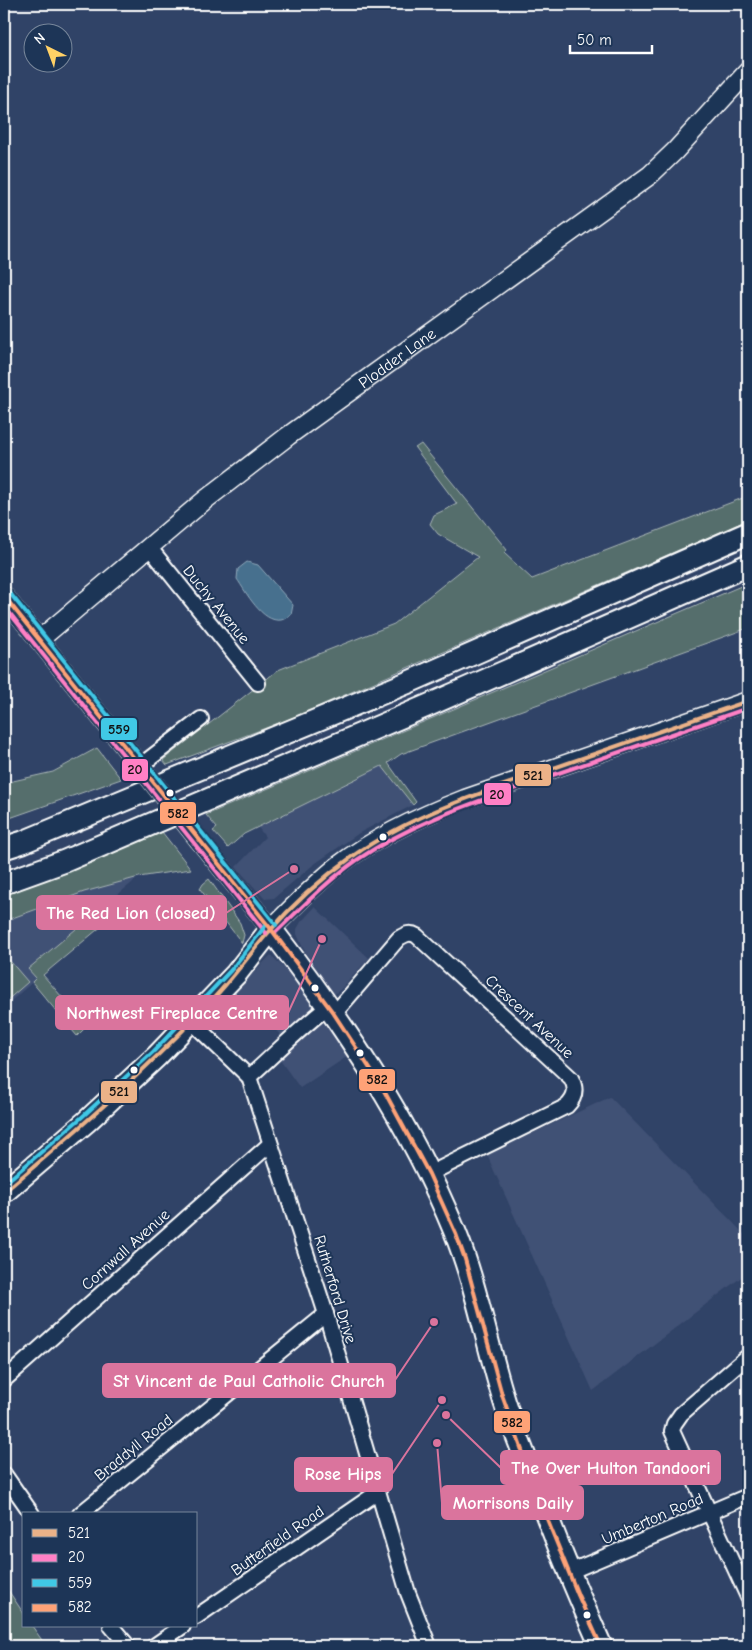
<svg xmlns="http://www.w3.org/2000/svg" width="752" height="1650" font-family="'Comic Neue',sans-serif">
	<style>
		.built { fill: #415175 }
		.green { fill: #546e6c; stroke: #aab6b6 }
		.water { fill: #46708e; stroke: #90a9bb }
		.lines { fill: none; stroke-linecap: round; stroke-linejoin: round }
		.minor-casing { stroke: #fff; stroke-width: 18 }
		.major-casing { stroke: #fff; stroke-width: 21 }
		.highway-casing { stroke: #fff; stroke-width: 25 }
		.minor { stroke: #1d3557; stroke-width: 14 }
		.major { stroke: #1d3557; stroke-width: 18 }
		.highway { stroke: #1d3557; stroke-width: 21 }
		.major-bridge-casing { stroke: #fff; stroke-width: 21; stroke-linecap: butt }
		.major-bridge { stroke: #1d3557; stroke-width: 18 }
		.bus-1-casing { stroke: #1d3557; stroke-width: 8 }
		.bus-2-casing { stroke: #1d3557; stroke-width: 8 }
		.bus-3-casing { stroke: #1d3557; stroke-width: 8 }
		.bus-4-casing { stroke: #1d3557; stroke-width: 8 }
		.bus-1 { stroke: #ebb288; stroke-width: 4 }
		.bus-2 { stroke: #ff80c5; stroke-width: 4 }
		.bus-3 { stroke: #40c8e6; stroke-width: 4 }
		.bus-4 { stroke: #fea277; stroke-width: 4 }
		.bus-dot { fill: #fff; stroke: #1d3557; stroke-width: 2 }
		.labels { text-anchor: middle; stroke-width: 4; stroke-linejoin: round; paint-order: stroke }
		.street-label { font-size: 16px; fill: #fff; stroke: #1d3557 }
		.leader { fill: none; stroke: #da749d; stroke-width: 2 }
		.callout-dot { fill: #da749d; stroke: #1d3557; stroke-width: 2 }
		.callout { fill: #da749d; stroke: #da749d; stroke-width: 2 }
		.callout-label { font-size: 18px; text-anchor: middle; font-weight: bold; fill: #fff }
		.line-badge { stroke: #1d3557; stroke-width: 2 }
		.pale-badge-label { font-size: 14px; text-anchor: middle; font-weight: bold; fill: #111 }
	</style>
	<rect width="100%" height="100%" fill="#304367"/>
	<filter id="ink" filterUnits="userSpaceOnUse"><feTurbulence type="fractalNoise" baseFrequency=".02" numOctaves="2"/><feDisplacementMap in="SourceGraphic" scale="10" xChannelSelector="R" yChannelSelector="G"/><feConvolveMatrix kernelMatrix="1 2 1 2 8 2 1 2 1" color-interpolation-filters="sRGB"/></filter>
	<g filter="url(#ink)">
		<g class="built">
			<path d="M382 766 413 805 359 833 313 865 274 898 265 899 236 867 265 837 258 827Z"/>
			<path d="M139 877 28 969 36 979 4 1007V921L84 892Z"/>
			<path d="M315 907 369 958 340 990 333 995 303 948 297 934V929L301 922Z"/>
			<path d="M271 955 292 976 315 1007 284 1038 236 993 253 973Z"/>
			<path d="M321 1020 348 1056 300 1088 277 1056Z"/>
			<path d="M610 1097 748 1238V1272L593 1391 487 1155Z"/>
		</g>
		<g class="green">
			<path d="M421 444 507 550 504 553 532 579 748 496V520L287 720 167 765 163 760 278 670 394 624 478 557 438 534 430 524 434 515 457 504 415 448Z"/>
			<path d="M748 583V628L401 754 388 763 416 802 413 805 382 766 244 834 228 848 213 831 217 828 206 815Z"/>
			<path d="M97 748 121 779 4 820V783L53 772Z"/>
			<path d="M162 832 191 869 139 877 84 892 4 921V891Z"/>
			<path d="M209 879 240 923 244 935 242 943 200 889 203 884Z"/>
			<path d="M112 899 121 910 43 975 87 1026 77 1036 32 982 36 978 28 969Z"/>
			<path d="M4 954 28 982 4 1003Z"/>
			<path d="M4 1584 24 1614V1626H32L46 1646H4Z"/>
		</g>
		<path class="water" d="M247 562 258 565 293 605 291 615C288 616 284 620 281 620 262 623 246 592 237 579L238 569Z"/>
		<g class="lines">
			<g class="minor-casing">
				<g id="minor">
					<path d="M149 547 258 683"/>
					<path d="M140 766 201 719"/>
					<path d="M334 1014 399 938C406 934 410 932 417 936L571 1078C577 1089 576 1097 567 1106L429 1174"/>
					<path d="M191 1021 249 1077 326 1314 408 1593 429 1646"/>
					<path d="M249 1077C276 1053 300 1028 329 1006"/>
					<path d="M748 1356 681 1414 674 1424 672 1431 748 1597"/>
					<path d="M4 1380 270 1144"/>
					<path d="M4 1474 32 1514"/>
					<path d="M80 1514 326 1314"/>
					<path d="M569 1572 748 1496"/>
					<path d="M196 1617 378 1492"/>
					<path d="M111 1626 128 1646"/>
					<path d="M154 1646 183 1626"/>
				</g>
			</g>
			<g class="major-casing">
				<g id="major">
					<path d="M4 596 140 766"/>
					<path id="s1" d="M39 640 205 500 288 436 650 175 675 151 748 71"/>
					<path d="M199 840 271 929C293 907 315 884 339 865 377 836 421 816 465 799L748 701"/>
				</g>
			</g>
			<g class="highway-casing">
				<g id="highway">
					<path d="M4 848 23 842 409 682 748 533"/>
					<path d="M4 883 65 861 429 705 748 565"/>
					<path d="M4 1192 86 1122 157 1056 236 974 271 929C343 1023 410 1122 455 1232 476 1284 486 1340 502 1393 508 1415 517 1436 525 1457 548 1521 573 1584 601 1646"/>
				</g>
			</g>
			<use href="#minor" class="minor"/>
			<use href="#major" class="major"/>
			<use href="#highway" class="highway"/>
			<g class="major-bridge-casing">
				<path id="major-bridge" d="M140 766 199 840"/>
			</g>
			<use href="#major-bridge" class="major-bridge"/>
			<g class="bus-1-casing">
				<path id="bus-1" d="M4 1192C75 1132 146 1071 209 1003 231 981 248 956 268 933 293 904 322 878 353 856 411 815 478 794 545 771 612 748 680 724 748 701"/>
			</g>
			<g class="bus-2-casing">
				<g id="bus-2">
					<path d="M4 606 266 933"/>
					<path d="M275 933C301 908 327 881 357 860 414 821 480 801 544 778 612 755 680 731 748 708"/>
				</g>
			</g>
			<g class="bus-3-casing">
				<g id="bus-3">
					<path d="M9 592 276 925"/>
					<path d="M4 1184 82 1117 153 1052 231 970 266 925"/>
				</g>
			</g>
			<g class="bus-4-casing">
				<path id="bus-4" d="M4 596 271 929 334 1014 382 1087 429 1174 456 1234 465 1259 502 1395 545 1514 578 1595 601 1646"/>
			</g>
			<use href="#bus-1" class="bus-1"/>
			<use href="#bus-2" class="bus-2"/>
			<use href="#bus-3" class="bus-3"/>
			<use href="#bus-4" class="bus-4"/>
		</g>
	</g>
	<g class="bus-dot">
		<circle cx="170" cy="793" r="4.5"/>
		<circle cx="383" cy="837" r="4.5"/>
		<circle cx="315" cy="988" r="4.5"/>
		<circle cx="360" cy="1053" r="4.5"/>
		<circle cx="134" cy="1070" r="4.5"/>
		<circle cx="587" cy="1615" r="4.5"/>
	</g>
	<g class="labels">
		<g class="street-label">
			<text dy="6" stroke="none"><textPath href="#s1" startOffset="456">Plodder Lane</textPath></text>
			<text transform="translate(217 604) rotate(51)" y="6">Duchy Avenue</text>
			<text transform="translate(530 1016) rotate(43)" y="6">Crescent Avenue</text>
			<text transform="translate(125 1249) rotate(-42)" y="6">Cornwall Avenue</text>
			<text transform="translate(336 1289) rotate(73)" y="6">Rutherford Drive</text>
			<text transform="translate(133 1447) rotate(-39)" y="6">Braddyll Road</text>
			<text transform="translate(652 1518) rotate(-23)" y="6">Umberton Road</text>
			<text transform="translate(277 1540) rotate(-35)" y="6">Butterfield Road</text>
		</g>
	</g>
	<path class="leader" d="M294 869L226 913M322 939L288 1013M434 1322L395 1380M446 1415L501 1468M442 1400L392 1474M437 1443L442 1503"/>
	<g class="callout-dot">
		<circle cx="294" cy="869" r="5"/>
		<circle cx="322" cy="939" r="5"/>
		<circle cx="434" cy="1322" r="5"/>
		<circle cx="446" cy="1415" r="5"/>
		<circle cx="442" cy="1400" r="5"/>
		<circle cx="437" cy="1443" r="5"/>
	</g>
	<g class="callout">
		<rect x="37" y="896" width="189" height="33" rx="5"/>
		<rect x="56" y="996" width="232" height="33" rx="5"/>
		<rect x="103" y="1364" width="292" height="33" rx="5"/>
		<rect x="501" y="1451" width="219" height="33" rx="5"/>
		<rect x="295" y="1458" width="97" height="33" rx="5"/>
		<rect x="442" y="1486" width="141" height="33" rx="5"/>
	</g>
	<g class="callout-label">
		<text x="131" y="919">The Red Lion (closed)</text>
		<text x="172" y="1019">Northwest Fireplace Centre</text>
		<text x="249" y="1387">St Vincent de Paul Catholic Church</text>
		<text x="611" y="1474">The Over Hulton Tandoori</text>
		<text x="343" y="1480">Rose Hips</text>
		<text x="513" y="1509">Morrisons Daily</text>
	</g>
	<g class="line-badge">
		<rect x="100" y="717" width="38" height="24" rx="5" fill="#40c8e6"/>
		<rect x="121" y="758" width="28" height="24" rx="5" fill="#ff80c5"/>
		<rect x="514" y="763" width="38" height="24" rx="5" fill="#ebb288"/>
		<rect x="483" y="782" width="29" height="24" rx="5" fill="#ff80c5"/>
		<rect x="159" y="801" width="38" height="24" rx="5" fill="#fea277"/>
		<rect x="358" y="1068" width="38" height="24" rx="5" fill="#fea277"/>
		<rect x="100" y="1080" width="38" height="24" rx="5" fill="#ebb288"/>
		<rect x="493" y="1410" width="38" height="24" rx="5" fill="#fea277"/>
	</g>
	<g class="pale-badge-label">
		<text x="119" y="734">559</text>
		<text x="135" y="774">20</text>
		<text x="533" y="780">521</text>
		<text x="497" y="799">20</text>
		<text x="178" y="818">582</text>
		<text x="377" y="1084">582</text>
		<text x="119" y="1096">521</text>
		<text x="512" y="1427">582</text>
	</g>
	<rect width="752" height="1650" fill="none" stroke="#1d3557" stroke-width="20"/>
	<rect x="10" y="10" width="732" height="1630" fill="none" stroke="#fff" stroke-width="2" filter="url(#ink)"/>
	<rect x="22" y="1512" width="175" height="115" fill="#1d3557" stroke="#77869a"/>
	<rect x="32" y="1529" width="25" height="8" fill="#ebb288" stroke="#77869a"/>
	<text x="68" y="1538" font-size="15" fill="#ffffff">521</text>
	<rect x="32" y="1554" width="25" height="8" fill="#ff80c5" stroke="#77869a"/>
	<text x="68" y="1562" font-size="15" fill="#ffffff">20</text>
	<rect x="32" y="1579" width="25" height="8" fill="#40c8e6" stroke="#77869a"/>
	<text x="68" y="1588" font-size="15" fill="#ffffff">559</text>
	<rect x="32" y="1604" width="25" height="8" fill="#fea277" stroke="#77869a"/>
	<text x="68" y="1612" font-size="15" fill="#ffffff">582</text>
	<g transform="translate(48 48) rotate(318)"><circle r="24" fill="#1d3557" stroke="#77869a"/>
	<path d="M0-4L9 19L0 12L-9 19Z" fill="#ffd166"/>
	<text y="-8" font-size="14" font-weight="bold" text-anchor="middle" fill="#ffffff">N</text>
	</g>
	<path d="M570 45v8h82v-8" fill="none" stroke="#ffffff" stroke-width="2.5"/>
	<text x="577" y="45" font-size="15" fill="#ffffff" stroke="#1d3557" stroke-width="4" paint-order="stroke">50 m</text>
</svg>
